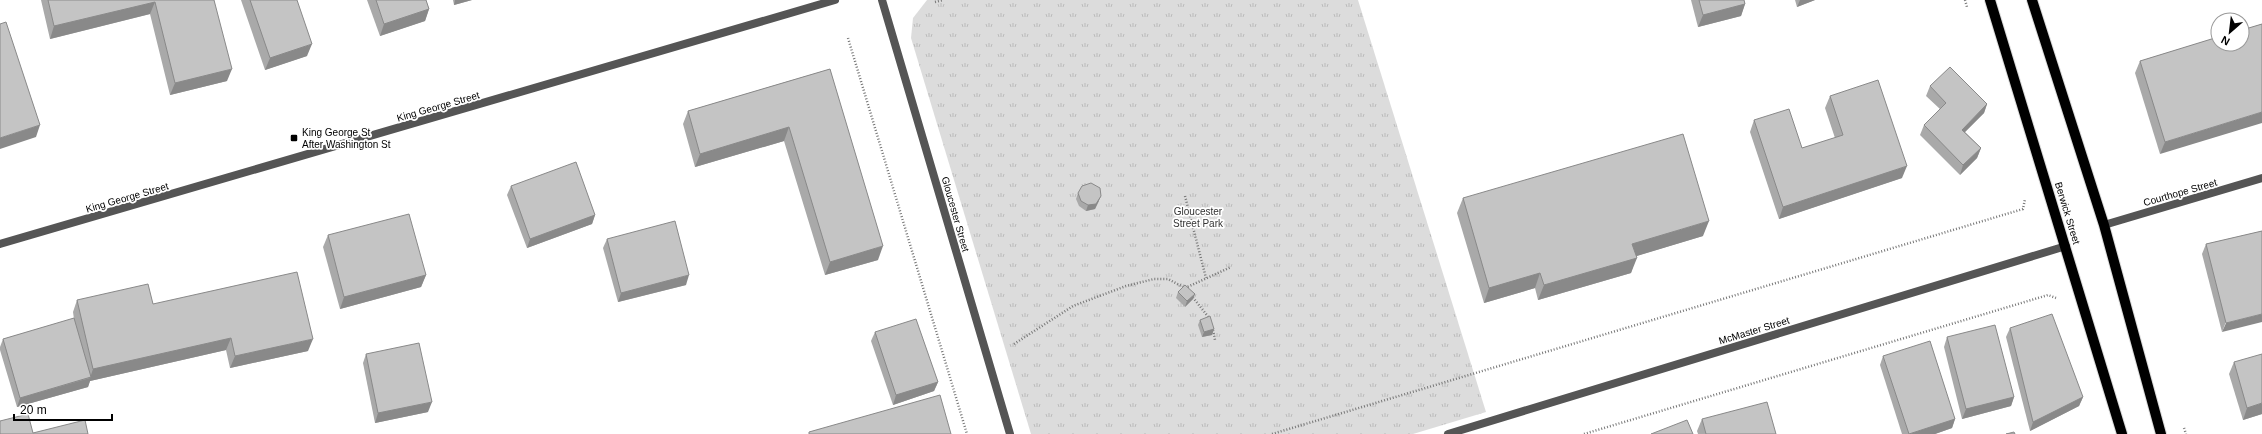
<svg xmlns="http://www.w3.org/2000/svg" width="2262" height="434" font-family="Arial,sans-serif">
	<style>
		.park { fill: url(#park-tufts) }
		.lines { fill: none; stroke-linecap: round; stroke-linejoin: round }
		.primary-casing { stroke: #dbdbdb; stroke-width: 12 }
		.path { stroke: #777; stroke-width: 2.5; stroke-dasharray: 1 2; stroke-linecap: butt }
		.street { stroke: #555; stroke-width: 8 }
		.primary { stroke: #000; stroke-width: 10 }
		.wall { fill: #a9a9a9 }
		.shaded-wall { fill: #898989 }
		.building { fill: #c4c4c4; stroke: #898989 }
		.poi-dot { fill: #000; stroke: #fff; stroke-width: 1.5 }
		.labels { text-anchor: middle; stroke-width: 3.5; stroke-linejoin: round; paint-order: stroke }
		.street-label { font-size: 10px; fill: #000; stroke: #fff }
		.poi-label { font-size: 10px; fill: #000; stroke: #fff; text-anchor: start }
		.park-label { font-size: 10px; fill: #333; stroke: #fff }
	</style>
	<defs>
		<pattern id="park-tufts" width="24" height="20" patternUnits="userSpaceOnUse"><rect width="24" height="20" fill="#dcdcdc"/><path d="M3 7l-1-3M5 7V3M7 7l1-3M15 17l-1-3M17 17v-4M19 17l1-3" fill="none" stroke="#bbb"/></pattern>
	</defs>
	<rect width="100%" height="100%" fill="#fff"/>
	<path class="park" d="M927 0H1358L1486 412 1413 434H1031L911 38 913 18Z"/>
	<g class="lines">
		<g class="primary-casing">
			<g id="primary">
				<path d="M1990 0 2122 434"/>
				<path d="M2032 0 2104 225 2161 434"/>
			</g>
		</g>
		<g class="path">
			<path d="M1965 0 1967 7"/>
			<path d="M935 2 943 0"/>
			<path d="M848 38 967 434"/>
			<path d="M1185 196 1206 278"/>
			<path d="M1185 288 1231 267"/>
			<path d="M1191 295 1210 319"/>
			<path d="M1213 330 1215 340"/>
			<path d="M1014 344 1073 306 1126 286 1154 279H1168L1185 288"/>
			<path d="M2184 428 2186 434"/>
			<path d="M1272 434 2023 209 2025 199"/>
			<path d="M1584 434 2048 295 2056 298"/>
		</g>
		<g class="street">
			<path d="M882 0 1010 434"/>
			<path d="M2104 225 2262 178"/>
			<path d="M0 244 835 0"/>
			<path d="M1448 434 2066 246"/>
		</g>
		<use href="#primary" class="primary"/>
	</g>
	<g class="wall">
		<path d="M41 0H214L227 81 170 95 150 14 50 39Z"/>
		<path d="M241 0H297L307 56 265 70Z"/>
		<path d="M367 0H426L429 9 425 21 380 36Z"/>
		<path d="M453 0H472L454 5Z"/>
		<path d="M1691 0H1744L1745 4 1741 16 1698 27Z"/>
		<path d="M1795 0H1815L1797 7Z"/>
		<path d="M2262 24 2160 154 2135 73 2140 61Z"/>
		<path d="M830 69 878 260 825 275 784 141 695 167 683 124 688 111Z"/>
		<path d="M1930 86 1987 104 1984 113 1965 132 1981 148 1977 158 1960 175 1920 135 1924 125 1940 109 1926 96Z"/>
		<path d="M1830 96 1902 178 1779 219 1750 132 1754 120 1802 148 1835 138 1825 108Z"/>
		<path d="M511 186 595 215 592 224 527 248 507 195Z"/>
		<path d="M1078 193 1099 201 1095 209 1086 211 1079 206 1076 199Z"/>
		<path d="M1463 198 1703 236 1636 256 1631 273 1538 300 1535 288 1484 303 1457 213Z"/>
		<path d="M2262 231 2222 332 2202 254 2206 244Z"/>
		<path d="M328 235 426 275 421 287 340 309 323 247Z"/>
		<path d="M607 239 686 285 618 302 603 248Z"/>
		<path d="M1178 292 1195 294 1193 299 1185 307 1176 298Z"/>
		<path d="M77 300 153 304 308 351 230 368 226 350 90 381 88 387 17 407 0 350V347L3 339 74 319 73 312Z"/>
		<path d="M1200 320 1214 329 1212 335 1202 337 1198 325Z"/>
		<path d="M2010 328 2083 397 2079 406 2030 431 2006 337Z"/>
		<path d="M875 332 938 382 934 391 893 405 871 341Z"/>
		<path d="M1947 337 2014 397 2011 406 1962 419 1944 347Z"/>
		<path d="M366 354 428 412 375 423 363 363Z"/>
		<path d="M1883 356 1955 419 1952 428 1935 434H1902L1880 365Z"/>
		<path d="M2234 362 2262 414 2243 420 2229 374Z"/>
		<path d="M1702 419 1776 434H1698L1697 431Z"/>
	</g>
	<g class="shaded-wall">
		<path d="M455 0H472L454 5Z"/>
		<path d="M1800 0H1815L1797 7Z"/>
		<path d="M155 2 150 14 50 39 54 26Z"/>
		<path d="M1745 4 1741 16 1698 27 1703 15Z"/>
		<path d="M429 9 425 21 380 36 384 24Z"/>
		<path d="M312 44 307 56 265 70 270 58Z"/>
		<path d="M232 69 227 81 170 95 175 83Z"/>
		<path d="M1987 104 1984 113 1958 139 1962 130Z"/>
		<path d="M2262 112V123L2160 154 2165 142Z"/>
		<path d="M40 125 36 137 0 149V138Z"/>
		<path d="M789 127 784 141 695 167 700 154Z"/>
		<path d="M1981 148 1977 158 1960 175 1963 165Z"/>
		<path d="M1907 166 1902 178 1779 219 1783 207Z"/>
		<path d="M1101 196 1095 209 1086 211 1088 205Z"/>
		<path d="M595 215 592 224 527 248 530 239Z"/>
		<path d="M1709 221 1703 236 1627 259 1632 244Z"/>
		<path d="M883 246 878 260 825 275 830 262Z"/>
		<path d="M1637 258 1631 273 1538 300 1544 285Z"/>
		<path d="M1540 273 1535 288 1484 303 1489 288Z"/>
		<path d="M426 275 421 287 340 309 344 297Z"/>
		<path d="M689 275 686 285 618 302 621 293Z"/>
		<path d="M1195 294 1193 299 1185 307 1187 301Z"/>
		<path d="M2262 314V322L2222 332 2226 323Z"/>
		<path d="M1214 329 1212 335 1202 337 1204 332Z"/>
		<path d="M231 338 226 350 90 381 88 387 17 407 20 398 90 378 93 369Z"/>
		<path d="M313 339 308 351 230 368 235 356Z"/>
		<path d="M938 382 934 391 893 405 896 395Z"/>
		<path d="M2014 397 2011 406 1962 419 1966 409Z"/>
		<path d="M2083 397 2079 406 2030 431 2033 422Z"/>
		<path d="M432 402 428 412 375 423 378 413Z"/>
		<path d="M2262 403V414L2243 420 2247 408Z"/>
		<path d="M1955 419 1952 428 1935 434H1909Z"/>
	</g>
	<g class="building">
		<path d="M48 0H214L232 69 175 83 155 2 54 26Z"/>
		<path d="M250 0H297L312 44 270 58Z"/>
		<path d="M376 0H426L429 9 384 24Z"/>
		<path d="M1699 0H1744L1745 4 1703 15Z"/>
		<path d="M6 22 40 125 0 138V24Z"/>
		<path d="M2262 24V112L2165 142 2140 61 2218 37V44H2242V30Z"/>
		<path d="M1950 67 1987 104 1962 130 1981 148 1963 165 1924 125 1946 103 1930 86Z"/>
		<path d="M830 69 883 246 830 262 789 127 700 154 688 111Z"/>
		<path d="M1878 80 1907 166 1783 207 1754 120 1789 109 1802 148 1843 135 1830 96Z"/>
		<path d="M1683 134 1709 221 1632 244 1637 258 1544 285 1540 273 1489 288 1463 198Z"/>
		<path d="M576 162 595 215 530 239 511 186Z"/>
		<path d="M1091 183 1100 188 1101 196 1096 204 1088 205 1081 201 1078 193 1082 186Z"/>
		<path d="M409 214 426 275 344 297 328 235Z"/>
		<path d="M675 221 689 275 621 293 607 239Z"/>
		<path d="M2262 231V314L2226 323 2206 244Z"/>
		<path d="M297 272 313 339 235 356 231 338 93 369 77 300 148 284 153 304Z"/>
		<path d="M1185 285 1195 294 1187 301 1178 292Z"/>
		<path d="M2052 314 2083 397 2033 422 2010 328Z"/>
		<path d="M1210 316 1214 329 1204 332 1200 320Z"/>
		<path d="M74 318 91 377 20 398 3 339Z"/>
		<path d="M916 319 938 382 896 395 875 332Z"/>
		<path d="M1995 325 2014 397 1966 409 1947 337Z"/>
		<path d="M1930 341 1955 419 1909 434 1883 356Z"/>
		<path d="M419 343 432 402 378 413 366 354Z"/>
		<path d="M2262 354V403L2247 408 2234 362Z"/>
		<path d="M940 395 951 434H809V432Z"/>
		<path d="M1767 402 1776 434H1706L1702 419Z"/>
		<path d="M28 414 33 433 85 420 88 434H0V421Z"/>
		<path d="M1687 420 1693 434H1651Z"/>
		<path d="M2014 432 2015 434H2006Z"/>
	</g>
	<rect class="poi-dot" x="290" y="134" width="8" height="8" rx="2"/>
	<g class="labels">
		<g class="street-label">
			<text transform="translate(438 106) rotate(-16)" y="4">King George Street</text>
			<text transform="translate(2180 192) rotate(-16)" y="4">Courthope Street</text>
			<text transform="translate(127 197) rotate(-16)" y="4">King George Street</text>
			<text transform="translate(2068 213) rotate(73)" y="4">Berwick Street</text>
			<text transform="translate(956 214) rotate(74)" y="4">Gloucester Street</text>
			<text transform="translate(1754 330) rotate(-17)" y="4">McMaster Street</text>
		</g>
		<g class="poi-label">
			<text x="302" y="136">King George St<tspan x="302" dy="12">After Washington St</tspan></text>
		</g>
		<g class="park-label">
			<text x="1198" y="215">Gloucester<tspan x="1198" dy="12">Street Park</tspan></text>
		</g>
	</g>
	<g transform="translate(2230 32) rotate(208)"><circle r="19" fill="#ffffff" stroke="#999999"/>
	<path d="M0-3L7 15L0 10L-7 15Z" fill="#000000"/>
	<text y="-6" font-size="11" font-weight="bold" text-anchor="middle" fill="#000000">N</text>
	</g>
	<path d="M14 414v6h98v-6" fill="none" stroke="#000000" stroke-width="2"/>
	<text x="20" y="414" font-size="12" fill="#000000" stroke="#ffffff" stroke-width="3" paint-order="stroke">20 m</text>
</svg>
